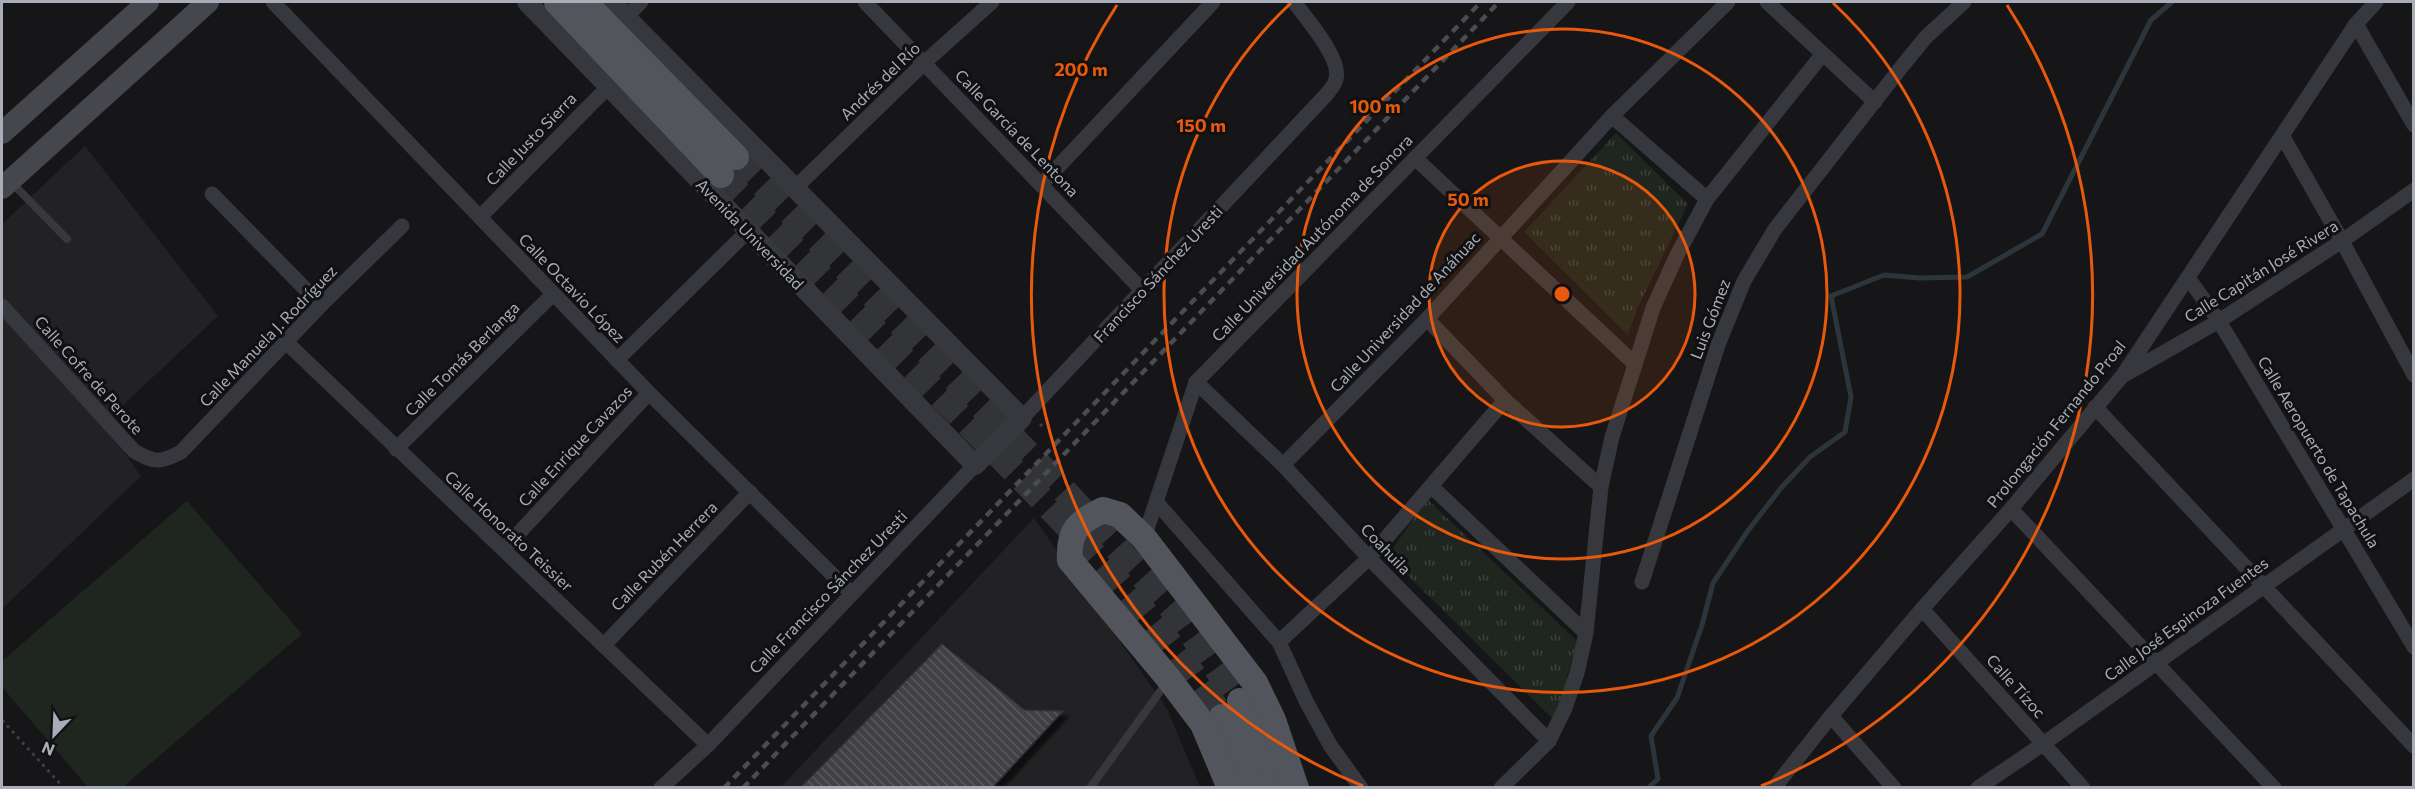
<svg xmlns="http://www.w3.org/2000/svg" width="2415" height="789" font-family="Commissioner,sans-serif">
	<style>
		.built { fill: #222225 }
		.green { fill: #1e261f }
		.park { fill: url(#park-tufts) }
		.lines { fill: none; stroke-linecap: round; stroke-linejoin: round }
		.stream { stroke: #2c353c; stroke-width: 5 }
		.building { fill: url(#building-back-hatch); stroke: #303034; stroke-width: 1.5; filter: url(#shadow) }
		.primary-tunnel { stroke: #333438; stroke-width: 26; stroke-dasharray: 26 13; stroke-linecap: butt }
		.path { stroke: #3d3f44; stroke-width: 3; stroke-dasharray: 3 4.5; stroke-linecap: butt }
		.service { stroke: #37383d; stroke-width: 8 }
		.minor { stroke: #37383d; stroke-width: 15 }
		.tertiary { stroke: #37383d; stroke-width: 20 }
		.secondary { stroke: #45474d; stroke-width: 22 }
		.primary { stroke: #53555c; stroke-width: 26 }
		.rail { stroke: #4a4c52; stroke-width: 4.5; stroke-dasharray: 8 6; stroke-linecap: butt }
		.ring { fill: none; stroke: #e8590c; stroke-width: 3 }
		.labels { text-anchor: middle; stroke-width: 6; stroke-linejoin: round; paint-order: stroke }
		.street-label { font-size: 16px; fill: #a8adb8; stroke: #111113 }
		.centre { fill: #e8590c; stroke: #111113; stroke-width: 3 }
		.ring-label { font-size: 18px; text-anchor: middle; font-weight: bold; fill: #e8590c; stroke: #111113; stroke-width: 6; stroke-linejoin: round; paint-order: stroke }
	</style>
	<defs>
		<pattern id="park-tufts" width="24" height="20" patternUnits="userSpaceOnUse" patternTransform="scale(1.5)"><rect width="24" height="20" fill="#1e261f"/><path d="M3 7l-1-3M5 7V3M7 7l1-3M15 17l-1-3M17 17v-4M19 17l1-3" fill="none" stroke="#3c433d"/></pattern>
		<pattern id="building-back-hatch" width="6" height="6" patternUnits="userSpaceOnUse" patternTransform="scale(1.5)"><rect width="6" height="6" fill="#404145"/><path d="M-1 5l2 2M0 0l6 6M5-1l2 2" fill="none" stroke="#595a5e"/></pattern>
		<filter id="shadow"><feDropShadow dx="5.5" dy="5.5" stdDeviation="1.5" flood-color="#0009"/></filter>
	</defs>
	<rect width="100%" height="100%" fill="#161618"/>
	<g class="built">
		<path d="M85 146 218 316 104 423 141 476 2 609V224Z"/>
		<path d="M1034 518 1167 709 1200 787 780 788Z"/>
	</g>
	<path class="green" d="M187 501 302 634 123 787H88L2 687V661Z"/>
	<g class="park">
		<path d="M1616 133 1688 204 1638 307 1628 335 1524 232Z"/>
		<path d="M1427 499 1577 641 1555 721 1388 556Z"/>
	</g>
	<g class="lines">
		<path class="stream" d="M1648 788 1658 779 1651 736 1677 698 1702 625 1713 583 1747 532 1781 488 1810 457 1845 432 1851 397 1831 296 1884 275 1920 278 1967 277 2042 234 2151 20 2172 2"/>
	</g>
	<path class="building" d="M942 644 1025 710 1063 711 992 788H800Z"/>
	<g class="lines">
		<g class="primary-tunnel">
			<path d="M736 157 1059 485 1177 614 1240 701"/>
			<path d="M721 175C805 260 889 344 973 429 1062 519 1153 610 1222 717"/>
		</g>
		<g class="path">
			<path d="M1040 426 1047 420 1044 417"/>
			<path d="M2 720 64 788"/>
		</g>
		<g class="service">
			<path d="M11 182 67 239"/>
			<path d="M1090 788 1167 682"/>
		</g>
		<g class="minor">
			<path d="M273 2 649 393 851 593"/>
			<path d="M865 2 1142 290"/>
			<path d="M1767 2 1875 102"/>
			<path d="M626 17 641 2"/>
			<path d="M2356 24 2414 125"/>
			<path d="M1612 116 1707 199"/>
			<path d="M2283 137 2342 241 2414 375"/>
			<path d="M1415 158 1635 364"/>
			<path d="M1042 184 1213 2"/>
			<path d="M795 188 925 62 992 2"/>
			<path d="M212 194 321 305"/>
			<path d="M480 217 609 86"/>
			<path d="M2189 279 2219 321 2414 647"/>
			<path d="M2 306 134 451C154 463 161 463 181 452L321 305 402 226"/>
			<path d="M1427 319 1505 400 1601 487"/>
			<path d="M286 342 708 745"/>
			<path d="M617 360 748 231"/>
			<path d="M2126 374 2219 321 2342 241 2414 190"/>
			<path d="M1196 382 1283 465 1369 558 1549 741"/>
			<path d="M2095 407 2414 746"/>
			<path d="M1022 418 1326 95C1329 91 1335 85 1336 79 1342 59 1306 18 1294 2"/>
			<path d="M396 449 553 294"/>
			<path d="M1283 465 1427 319 1612 116 1728 2"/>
			<path d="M1431 486 1586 633"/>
			<path d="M1158 504 1279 642 1306 701 1330 745 1361 788"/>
			<path d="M2011 509 2274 788"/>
			<path d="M1144 538 1196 382 1568 2"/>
			<path d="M504 549 649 393"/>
			<path d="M1642 582 1718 345 1744 281 1775 229 1903 65 1926 37 1964 2"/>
			<path d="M1922 609 2083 788"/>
			<path d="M1279 642 1369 558 1505 400"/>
			<path d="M604 645 750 492"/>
			<path d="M1831 716 1894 788"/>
			<path d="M661 788 708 745 975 465"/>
			<path d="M1501 788 1549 741 1565 708 1577 673 1586 633 1601 487 1612 437 1653 308 1677 255 1707 199 1822 55"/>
			<path d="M1774 788 1831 716 1922 609 2011 509 2123 375 2356 24 2376 2"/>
			<path d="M1978 788 2043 744 2414 479"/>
		</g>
		<path class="tertiary" d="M527 2 975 465 1022 418 611 2"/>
		<g class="secondary">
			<path d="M2 133 148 2"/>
			<path d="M2 188 208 2"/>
		</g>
		<g class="primary">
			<path d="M557 2 721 175"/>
			<path d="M584 2 736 157"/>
			<path d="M1240 701 1255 731 1277 788"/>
			<path d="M1222 717 1242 756 1253 788"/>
			<path d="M1230 788 1203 724 1169 679 1070 560C1068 531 1078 522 1103 510L1120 515 1144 538 1255 683 1273 720 1296 788"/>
		</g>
		<g class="rail">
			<path d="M724 788 1481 2"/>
			<path d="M743 788 1499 2"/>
		</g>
	</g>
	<circle cx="1562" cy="294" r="133" fill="#e8590c" fill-opacity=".12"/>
	<g class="ring">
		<circle cx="1562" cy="294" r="133"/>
		<circle cx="1562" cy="294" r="265"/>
		<path d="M1833 3A398 398 0 1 1 1291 3"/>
		<path d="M1363 786A531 531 0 0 1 1117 5M2007 5A531 531 0 0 1 1761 786"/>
	</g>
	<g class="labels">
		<g class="street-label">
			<text transform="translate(880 81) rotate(-44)" y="6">Andrés del Río</text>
			<text transform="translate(1017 133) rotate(46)" y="6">Calle García de Lentona</text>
			<text transform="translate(531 139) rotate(-46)" y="6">Calle Justo Sierra</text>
			<text transform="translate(750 234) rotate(46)" y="6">Avenida Universidad</text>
			<text transform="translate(1312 238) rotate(-46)" y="6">Calle Universidad Autónoma de Sonora</text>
			<text transform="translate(2261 271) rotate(-32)" y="6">Calle Capitán José Rivera</text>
			<text transform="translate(1158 274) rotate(-47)" y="6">Francisco Sánchez Uresti</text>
			<text transform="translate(572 288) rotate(46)" y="6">Calle Octavio López</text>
			<text transform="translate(1405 312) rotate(-47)" y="6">Calle Universidad de Anáhuac</text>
			<text transform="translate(1710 319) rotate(-69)" y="6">Luis Gómez</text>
			<text transform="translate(268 336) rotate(-46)" y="6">Calle Manuela J. Rodríguez</text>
			<text transform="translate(462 359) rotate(-45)" y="6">Calle Tomás Berlanga</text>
			<text transform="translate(89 375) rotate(48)" y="6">Calle Cofre de Perote</text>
			<text transform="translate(2056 424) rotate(-51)" y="6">Prolongación Fernando Proal</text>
			<text transform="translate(575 446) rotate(-47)" y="6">Calle Enrique Cavazos</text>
			<text transform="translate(2319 452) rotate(59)" y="6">Calle Aeropuerto de Tapachula</text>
			<text transform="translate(509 531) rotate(43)" y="6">Calle Honorato Teissier</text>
			<text transform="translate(1386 549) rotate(46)" y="6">Coahuila</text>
			<text transform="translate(664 556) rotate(-46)" y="6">Calle Rubén Herrera</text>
			<text transform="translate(828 592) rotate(-46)" y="6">Calle Francisco Sánchez Uresti</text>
			<text transform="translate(2186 619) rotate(-36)" y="6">Calle José Espinoza Fuentes</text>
			<text transform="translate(2016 686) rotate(48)" y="6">Calle Tízoc</text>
		</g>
	</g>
	<circle cx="1562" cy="294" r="9" class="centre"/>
	<g class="ring-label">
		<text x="1081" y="76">200 m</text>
		<text x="1375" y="113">100 m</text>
		<text x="1201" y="132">150 m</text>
		<text x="1468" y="206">50 m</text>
	</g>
	<rect width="2415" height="789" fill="none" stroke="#a8adb8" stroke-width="6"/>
	<g transform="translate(54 735) rotate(203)" stroke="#111113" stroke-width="4.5" paint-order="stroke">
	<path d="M0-4.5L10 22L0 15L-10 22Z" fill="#a8adb8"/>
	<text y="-9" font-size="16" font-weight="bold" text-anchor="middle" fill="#a8adb8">N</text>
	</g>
</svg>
